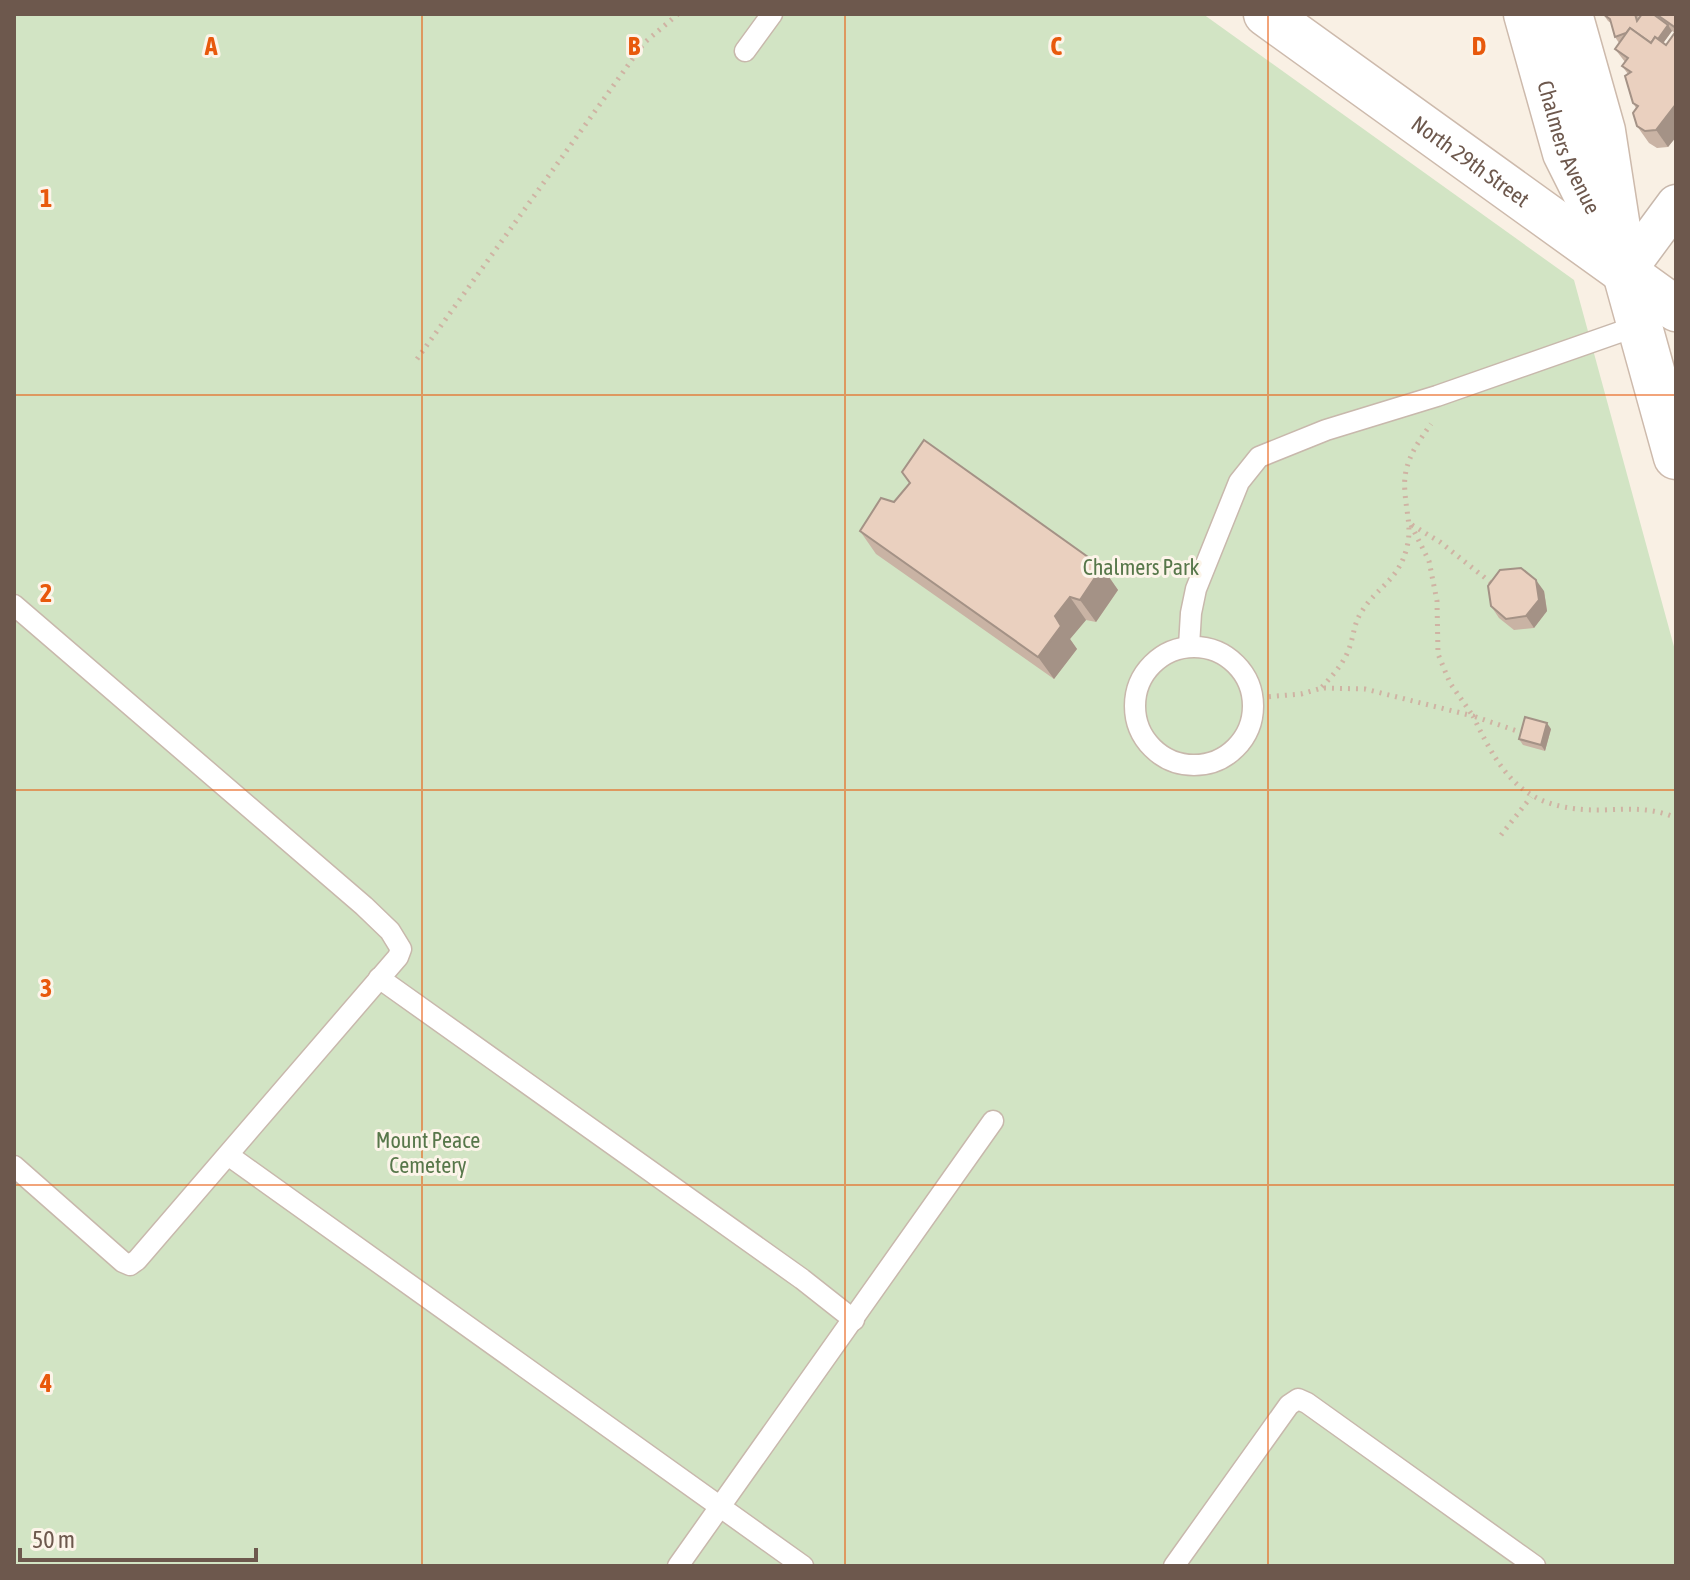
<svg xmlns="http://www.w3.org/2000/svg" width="1690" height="1580" font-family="'Asap Condensed',sans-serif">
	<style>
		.green { fill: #d2e4c4 }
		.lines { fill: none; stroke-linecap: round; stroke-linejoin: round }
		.lane-casing { stroke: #c8b8ac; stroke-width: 23 }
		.street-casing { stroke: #c8b8ac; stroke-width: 41 }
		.secondary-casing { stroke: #cdbaac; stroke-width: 47 }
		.path { stroke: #cfb3a3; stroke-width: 5; stroke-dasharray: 2 6; stroke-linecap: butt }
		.lane { stroke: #fff; stroke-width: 20 }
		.street { stroke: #fff; stroke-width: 38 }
		.secondary { stroke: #fff; stroke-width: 44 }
		.wall { fill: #c9b3a4; fill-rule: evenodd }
		.shaded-wall { fill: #a49286 }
		.building { fill: #ead0bf; stroke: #a49286; stroke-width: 2 }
		.grid { fill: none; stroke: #e8590c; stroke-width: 2; stroke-opacity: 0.55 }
		.labels { text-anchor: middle; stroke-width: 6; stroke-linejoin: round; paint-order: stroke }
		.street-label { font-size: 22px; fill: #6d584d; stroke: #fcf4e9 }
		.park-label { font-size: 22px; fill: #57774a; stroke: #fcf4e9 }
		.grid-label { font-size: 26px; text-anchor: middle; font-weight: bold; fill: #e8590c; stroke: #fcf4e9; stroke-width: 6; stroke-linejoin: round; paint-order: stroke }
	</style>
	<rect width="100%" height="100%" fill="#f9f0e4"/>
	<path class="green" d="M14 14H1203L1574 280 1676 654 1674 1566H14Z"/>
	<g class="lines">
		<g class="lane-casing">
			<g id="lane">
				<path d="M745 51 772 14"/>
				<path d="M14 605 364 906 390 931 401 949 398 957 137 1260 130 1265 123 1262 14 1166"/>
				<path d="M1189 646 1191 613 1196 589 1239 482 1259 457 1326 430 1437 396 1640 325"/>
				<circle cx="1194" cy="706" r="59"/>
				<path d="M379 978 802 1279 854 1320"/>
				<path d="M228 1155 803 1566"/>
				<path d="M678 1566 993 1121"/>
				<path d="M1174 1566 1289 1405 1298 1399 1307 1403 1535 1566"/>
			</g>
		</g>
		<g class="street-casing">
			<path id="street" d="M1625 273 1676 204"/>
		</g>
		<g class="secondary-casing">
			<g id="secondary">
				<path id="s1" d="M1266 14 1676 309"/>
				<path id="s2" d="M1526 14 1565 153 1606 235"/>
				<path d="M1570 14 1603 131 1625 273 1676 457"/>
			</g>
		</g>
		<g class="path">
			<path d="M417 359 644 43 678 14"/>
			<path d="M1411 525 1429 561 1437 601 1438 654 1450 683 1473 716 1523 733"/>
			<path d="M1412 525 1440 542 1494 585"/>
			<path d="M1322 687C1333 675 1345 662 1350 646 1354 634 1354 623 1362 611 1378 586 1399 580 1407 547 1412 527 1406 512 1405 492 1402 464 1416 445 1431 424"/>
			<path d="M1253 698 1301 694 1322 688 1365 689 1473 716C1504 781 1527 811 1603 810 1629 809 1652 807 1676 818"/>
			<path d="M1501 835 1531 797"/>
		</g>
		<use href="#lane" class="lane"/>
		<use href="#street" class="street"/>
		<use href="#secondary" class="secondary"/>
	</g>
	<g class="wall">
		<path d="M1603 14H1639H1638L1639 18 1659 19 1656 14H1676V137L1668 147 1657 148 1649 143 1637 126 1636 108 1633 103 1628 74 1622 66 1625 62 1615 49 1619 43 1615 37 1611 23 1608 21ZM1672 31 1675 33 1666 45 1663 43Z"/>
		<path d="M902 472 1102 567 1118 590 1096 622 1086 620 1070 639 1077 649 1054 679 876 554 860 531 894 502 910 483Z"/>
		<path d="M1544 591 1547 611 1534 628 1514 630 1499 618 1491 606Z"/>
		<path d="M1551 729 1545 751 1523 745 1519 739Z"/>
	</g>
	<g class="shaded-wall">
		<path d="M1668 25 1672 31 1656 53 1652 48Z"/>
		<path d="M1676 104V137L1668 147 1656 130Z"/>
		<path d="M1102 567 1118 590 1096 622 1080 600Z"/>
		<path d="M1536 580 1544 591 1547 611 1534 628 1526 616Z"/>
		<path d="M1070 597 1086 620 1070 639 1077 649 1054 679 1038 657 1055 616Z"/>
		<path d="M1547 723 1551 729 1545 751 1541 745Z"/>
	</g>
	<g class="building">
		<path d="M1603 14H1635L1637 21 1642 14H1653L1668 25 1658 39 1655 37 1651 43 1630 28 1626 33 1615 37 1610 19Z"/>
		<path d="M1656 14H1676V28Z"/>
		<path d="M1630 28 1651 43 1655 37 1666 45 1676 31V104L1656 130 1645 131 1637 126 1633 113 1638 106 1633 103 1625 76 1631 72 1622 66 1628 58 1615 49Z"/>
		<path d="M924 440 1102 567 1080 600 1070 597 1055 616 1061 626 1038 657 860 531 881 498 894 502 910 483 902 472Z"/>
		<path d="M1521 568 1536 580 1539 600 1526 616 1506 619 1491 606 1488 586 1500 570Z"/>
		<path d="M1525 717 1547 723 1541 745 1519 739Z"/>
	</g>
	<path class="grid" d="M422 14V1566M845 14V1566M1268 14V1566M14 395H1676M14 790H1676M14 1185H1676"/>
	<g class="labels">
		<g class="street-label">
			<text dy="8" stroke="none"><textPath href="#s2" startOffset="140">Chalmers Avenue</textPath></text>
			<text dy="8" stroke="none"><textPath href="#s1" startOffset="252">North 29th Street</textPath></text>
		</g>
		<g class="park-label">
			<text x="1141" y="575">Chalmers Park</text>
			<text x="428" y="1148">Mount Peace<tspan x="428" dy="25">Cemetery</tspan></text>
		</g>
	</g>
	<g class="grid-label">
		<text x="211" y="55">A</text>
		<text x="634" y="55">B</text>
		<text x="1056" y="55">C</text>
		<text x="1479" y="55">D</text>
		<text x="46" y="207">1</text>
		<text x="46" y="602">2</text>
		<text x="46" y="997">3</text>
		<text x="46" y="1392">4</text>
	</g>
	<rect width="1690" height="1580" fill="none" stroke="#6d584d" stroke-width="32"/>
	<path d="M20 1548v12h236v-12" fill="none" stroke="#6d584d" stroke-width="4"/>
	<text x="32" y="1548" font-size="24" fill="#6d584d" stroke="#fcf4e9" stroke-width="6" paint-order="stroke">50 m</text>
</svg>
